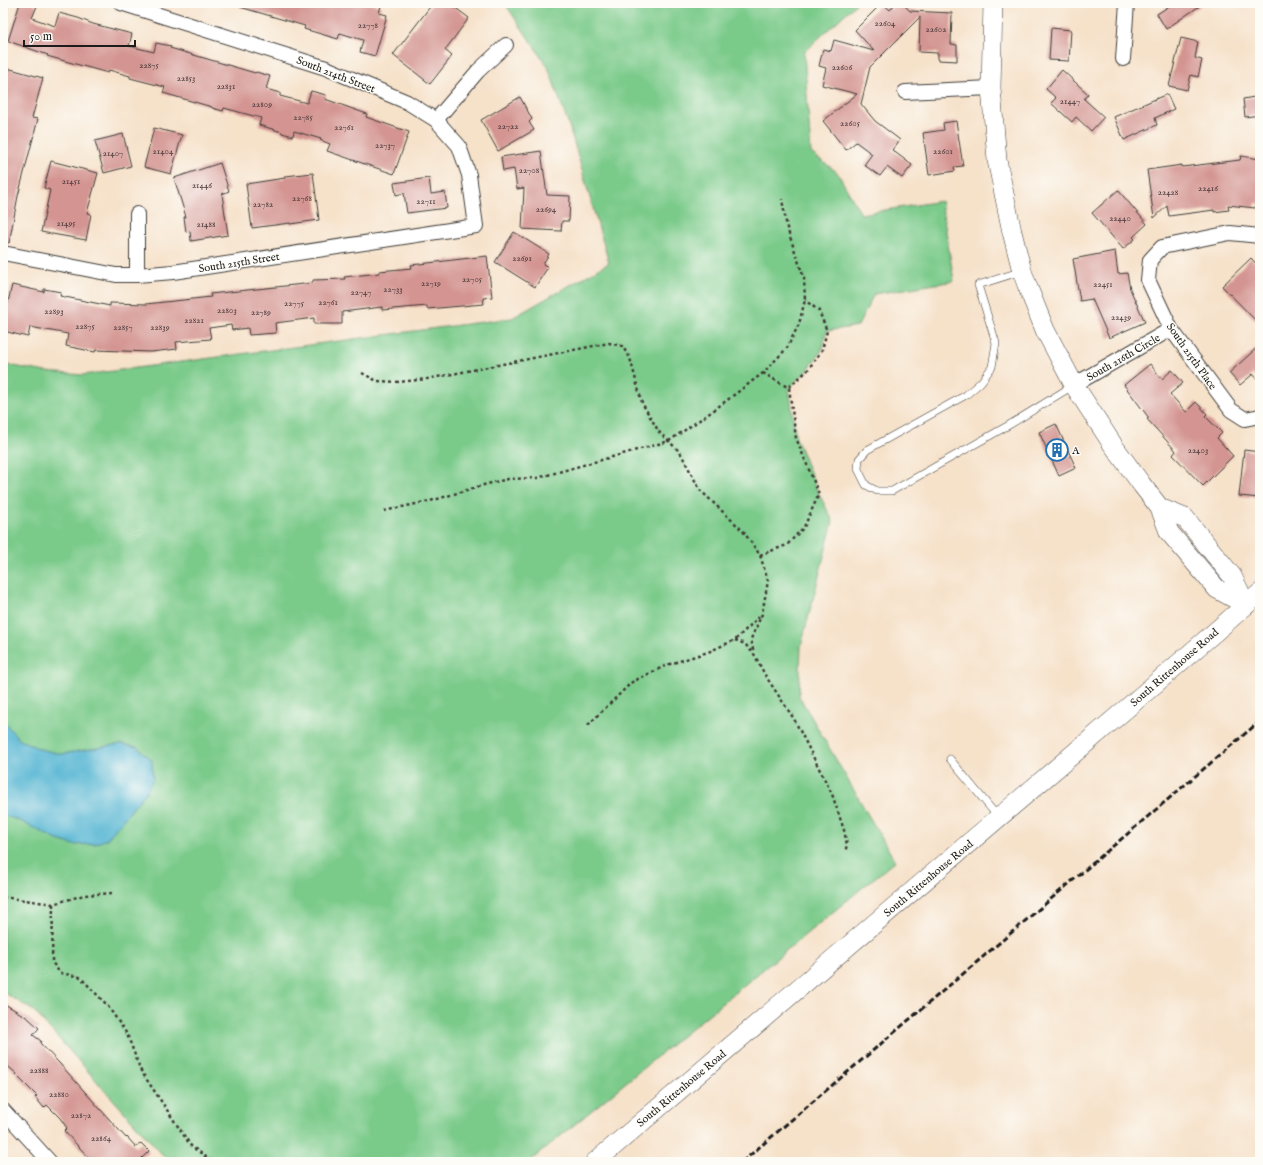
<svg xmlns="http://www.w3.org/2000/svg" width="1263" height="1165" font-family="'IM FELL English',serif">
	<style>
		.green { fill: #7aca8a; stroke: #4b7353 }
		.water { fill: #54b5d3; stroke: #386878 }
		.building { fill: #d49592 }
		.lines { fill: none; stroke-linecap: round; stroke-linejoin: round }
		.lane-casing { stroke: #3d3a36; stroke-width: 8 }
		.street-casing { stroke: #3d3a36; stroke-width: 16 }
		.secondary-casing { stroke: #3d3a36; stroke-width: 20 }
		.path { stroke: #3d3a36; stroke-width: 2.5; stroke-dasharray: 3 3; stroke-linecap: butt }
		.lane { stroke: #fff; stroke-width: 7 }
		.street { stroke: #fff; stroke-width: 14 }
		.secondary { stroke: #fff; stroke-width: 19 }
		.rail { stroke: #1c1c1c; stroke-width: 3; stroke-dasharray: 6 3; stroke-linecap: butt }
		.labels { text-anchor: middle; stroke-width: 3; stroke-linejoin: round; paint-order: stroke }
		.number-label { font-size: 9px; fill: #4a3a3a }
		.street-label { font-size: 11px; fill: #1c1c1c; stroke: #fdfcf7 }
		.poi-label { font-size: 11px; fill: #1c1c1c; stroke: #fdfcf7; text-anchor: start }
	</style>
	<rect width="100%" height="100%" fill="#fdfcf7"/>
	<filter id="ink" filterUnits="userSpaceOnUse"><feTurbulence type="fractalNoise" baseFrequency=".025" numOctaves="2"/><feDisplacementMap in="SourceGraphic" scale="8" xChannelSelector="R" yChannelSelector="G"/><feConvolveMatrix kernelMatrix="1 2 1 2 8 2 1 2 1" color-interpolation-filters="sRGB"/></filter>
	<filter id="wash" filterUnits="userSpaceOnUse"><feTurbulence type="fractalNoise" baseFrequency=".012" numOctaves="4" result="noise"/><feDisplacementMap in="SourceGraphic" scale="16" xChannelSelector="R" yChannelSelector="G"/><feGaussianBlur stdDeviation="0.9" result="paint"/><feColorMatrix in="noise" values="0 0 0 0 0 0 0 0 0 0 0 0 0 0 0 0 0 1.4 0 .05"/><feComposite in="paint" operator="in"/></filter>
	<g filter="url(#wash)">
		<rect width="100%" height="100%" fill="#f6e1c9"/>
		<path class="green" d="M506 3H857L804 52 811 153 837 172 861 214 941 201 954 281 874 294 858 326 827 331 822 350 807 371 789 388 796 438 819 494 833 521 801 646 799 696 895 861 529 1162H169L34 1011 3 992V364L46 372 83 375 512 318 609 263 570 129 548 67 508 8Z"/>
		<path class="water" d="M3 719 9 728 20 740 40 749 61 754 121 744 137 747 152 760 153 779 147 791 107 839 95 844 74 845 57 840 20 821 3 815Z"/>
		<g id="blocks">
			<g class="building">
				<path d="M20 3H30L37 6 32 18 55 26 59 13 78 18 93 24 132 34 129 46 154 52 156 43 171 46 170 48 255 73 256 72 270 76 266 89 280 93V96L307 103 311 91 326 95 325 99 367 114 366 117 409 132 394 174 327 151 330 144 320 140 321 139 294 131 293 136 282 133V132L259 125 261 118 224 108 223 111 212 108V107L163 93 165 87 130 78V76L109 70 108 73 47 56 48 55 8 41Z"/>
				<path d="M240 3H370L381 6 379 13 387 15 375 56 360 52 363 40 340 33 338 39 304 29 305 26 240 7Z"/>
				<path d="M433 3H449L469 18 445 50 452 56 430 84 393 55Z"/>
				<path d="M882 3 890 10 896 3H902L910 11 952 13 951 44 957 45V61L938 60V53L919 52 920 17 870 67 861 104 875 121 900 140 892 150 912 165 902 178 887 167 880 176 864 165 872 154 856 142 846 150 823 121 857 94 822 85 826 68 819 66 823 49 831 51 834 40 874 51 855 30Z"/>
				<path d="M1174 3H1204L1166 29 1157 14Z"/>
				<path d="M1051 28 1071 30 1069 61 1049 60Z"/>
				<path d="M1181 38 1198 42 1195 58 1202 60 1198 77 1191 75 1187 90 1169 86Z"/>
				<path d="M7 68 43 78 32 118 38 119 18 196 9 243 3 242V85Z"/>
				<path d="M1062 70 1088 94 1084 99 1104 117 1091 131 1076 117 1072 122 1051 103 1056 98 1046 89Z"/>
				<path d="M1167 94 1174 109 1155 118 1157 125 1124 140 1114 117Z"/>
				<path d="M1260 96V115L1245 117 1243 99Z"/>
				<path d="M520 97 532 119 529 122 534 130 498 151 481 120Z"/>
				<path d="M956 121 963 166 954 167 955 171 929 175 923 133 944 130 943 123Z"/>
				<path d="M154 128 182 135 171 174 144 167Z"/>
				<path d="M123 134 131 166 104 173 95 141Z"/>
				<path d="M541 151 547 195 570 196 569 221H562L561 231 522 229 524 188 517 189 514 169 503 171 501 157Z"/>
				<path d="M1241 156 1260 159V204L1256 203 1255 208 1228 205 1229 210 1214 212V210L1169 216 1167 206 1154 218 1147 170 1182 165V167L1240 160Z"/>
				<path d="M51 161 98 173 87 213 91 214 86 240 41 232 50 190 44 188Z"/>
				<path d="M220 163 229 191 222 194 228 235 191 241 190 231 186 232 184 217H186L174 178Z"/>
				<path d="M313 173 319 220 290 224V223L252 228 246 184 285 178V176Z"/>
				<path d="M429 178 431 194 445 192 447 208 407 213 404 193 396 195 394 183Z"/>
				<path d="M1118 190 1147 224 1133 237 1135 239 1123 249 1092 213Z"/>
				<path d="M514 232 549 254 543 264 548 267 535 287 495 262Z"/>
				<path d="M1115 251 1118 274 1127 273 1130 289 1145 322 1109 338 1092 299 1080 301 1073 259Z"/>
				<path d="M487 256 492 297 483 298 484 304 427 309V306L382 310V307L342 312V324H314V318L275 323 276 333 249 335 248 328 232 330 231 325 209 328 211 339 176 342 177 349 151 352 96 350 95 352 66 346 68 334 30 327 28 337 3 331V324L12 285 44 292V289L61 292 60 296 110 306V303L146 304 211 297 210 294 313 283V280L345 279 344 277 379 273V271L412 268 411 265Z"/>
				<path d="M1251 258 1260 268V325L1222 286Z"/>
				<path d="M1260 345V382L1253 374 1240 385 1229 373Z"/>
				<path d="M1150 364 1162 379 1172 370 1183 383 1170 394 1186 412 1196 402 1207 414 1205 416 1222 433 1217 438 1233 456 1203 486 1173 455 1176 451 1147 419 1149 418 1124 385Z"/>
				<path d="M1056 424 1076 468 1059 476 1039 432Z"/>
				<path d="M1244 450 1260 452V498L1239 496Z"/>
				<path d="M3 1003 28 1018 39 1028 33 1035 41 1041 40 1043 60 1064 126 1138 127 1137 136 1147 141 1143 149 1151 138 1162H93L64 1131 67 1128 60 1118 47 1105 44 1108 35 1097 37 1096 16 1075 17 1074 3 1062Z"/>
			</g>
		</g>
	</g>
	<g filter="url(#ink)">
		<use href="#blocks" fill-opacity="0" stroke="#3d3a36" stroke-width="1"/>
		<g class="lines">
			<g class="lane-casing">
				<g id="lane">
					<path d="M1022 271 978 285 996 343 992 367 981 382 966 395 867 450 859 459 858 469 866 485 877 491H892L1009 425 1074 385"/>
					<path d="M950 759 998 817"/>
				</g>
			</g>
			<g class="street-casing">
				<g id="street">
					<path d="M1123 59 1127 3"/>
					<path d="M905 92 991 88"/>
					<path d="M436 120 478 71 506 45"/>
					<path d="M1260 236 1230 233 1162 247 1150 260 1148 280 1171 329 1231 410 1245 419 1260 416"/>
					<path d="M3 253 116 275H137L173 272 476 226 469 175 459 146 436 120 407 102 326 68 121 3"/>
					<path d="M137 275V214"/>
					<path d="M1074 385 1171 329"/>
					<path d="M3 1110 50 1162"/>
				</g>
			</g>
			<g class="secondary-casing">
				<g id="secondary">
					<path d="M993 3 991 88 997 160 1012 232 1022 271 1027 285 1045 330 1074 385 1113 445 1142 485 1160 508 1169 532 1217 589 1246 605"/>
					<path d="M1160 508 1185 518 1232 576 1246 605"/>
					<path d="M595 1162 1133 703 1260 593"/>
				</g>
			</g>
			<g class="path">
				<path d="M362 373 377 381 399 382 427 379 609 343 622 346 630 358 642 403 659 432 680 452 700 490 743 531 760 555 768 581 762 614 751 639 754 654 765 675 794 719 832 794 844 830 847 845 845 852"/>
				<path d="M789 387 807 371 822 350 827 331 819 311 805 300"/>
				<path d="M384 511 434 500 487 484 508 479 537 478 669 441 714 410 763 373 787 348 799 324 805 300 804 278 787 228 782 199"/>
				<path d="M760 555 787 545 804 527 819 494 796 438 789 388 763 373"/>
				<path d="M735 640 745 644 753 653"/>
				<path d="M588 725 632 682 667 665 708 652 735 640 760 616"/>
				<path d="M3 897 53 904 84 895 112 893"/>
				<path d="M53 904 52 962 60 973 80 977 107 1005 127 1034 141 1071 191 1146 213 1162"/>
			</g>
			<use href="#lane" class="lane"/>
			<use href="#street" class="street"/>
			<use href="#secondary" class="secondary"/>
			<path class="rail" d="M742 1162 1260 721"/>
		</g>
	</g>
	<defs>
		<g id="building-ring" transform="scale(1.15)"><circle r="9.5" fill="#fdfcf7" stroke="#1f6fb2" stroke-width="1.5"/><path d="M-4-6H4V6H1V3H-1V6H-4ZM-2.5-4.3h1.7v1.8h-1.7ZM.8-4.3h1.7v1.8H.8ZM-2.5-1h1.7V.8h-1.7ZM.8-1h1.7V.8H.8Z" fill="#1f6fb2"/></g>
	</defs>
	<g fill-rule="evenodd">
		<use href="#building-ring" x="1057" y="450"/>
	</g>
	<g class="labels">
		<g class="number-label">
			<text x="885" y="26">22604</text>
			<text x="368" y="28">22778</text>
			<text x="936" y="32">22602</text>
			<text x="149" y="68">22875</text>
			<text x="842" y="70">22606</text>
			<text x="186" y="81">22853</text>
			<text x="226" y="89">22831</text>
			<text x="1070" y="104">21447</text>
			<text x="262" y="107">22809</text>
			<text x="303" y="120">22785</text>
			<text x="850" y="126">22605</text>
			<text x="508" y="129">22722</text>
			<text x="344" y="130">22761</text>
			<text x="385" y="148">22737</text>
			<text x="163" y="154">21404</text>
			<text x="943" y="154">22601</text>
			<text x="113" y="156">21407</text>
			<text x="529" y="173">22708</text>
			<text x="71" y="184">21451</text>
			<text x="202" y="188">21446</text>
			<text x="1208" y="191">22416</text>
			<text x="1168" y="195">22428</text>
			<text x="302" y="201">22768</text>
			<text x="426" y="204">22711</text>
			<text x="263" y="207">22782</text>
			<text x="546" y="212">22694</text>
			<text x="1120" y="221">22440</text>
			<text x="66" y="226">21495</text>
			<text x="206" y="227">21488</text>
			<text x="522" y="261">22691</text>
			<text x="472" y="282">22705</text>
			<text x="431" y="286">22719</text>
			<text x="1103" y="287">22451</text>
			<text x="393" y="292">22733</text>
			<text x="361" y="295">22747</text>
			<text x="328" y="305">22761</text>
			<text x="294" y="306">22775</text>
			<text x="227" y="313">22803</text>
			<text x="54" y="314">22893</text>
			<text x="261" y="315">22789</text>
			<text x="1121" y="320">22439</text>
			<text x="194" y="323">22821</text>
			<text x="85" y="329">22875</text>
			<text x="123" y="330">22857</text>
			<text x="160" y="330">22839</text>
			<text x="1198" y="453">22403</text>
			<text x="39" y="1073">22888</text>
			<text x="59" y="1097">22880</text>
			<text x="81" y="1118">22872</text>
			<text x="101" y="1141">22864</text>
		</g>
		<g class="street-label">
			<text transform="translate(336 74) rotate(21)" y="4">South 214th Street</text>
			<text transform="translate(239 262) rotate(-9)" y="4">South 215th Street</text>
			<text transform="translate(1192 356) rotate(55)" y="4">South 215th Place</text>
			<text transform="translate(1123 357) rotate(-30)" y="4">South 216th Circle</text>
			<text transform="translate(1174 667) rotate(-41)" y="4">South Rittenhouse Road</text>
			<text transform="translate(928 878) rotate(-40)" y="4">South Rittenhouse Road</text>
			<text transform="translate(681 1088) rotate(-40)" y="4">South Rittenhouse Road</text>
		</g>
		<g class="poi-label">
			<text x="1072" y="454">A</text>
		</g>
	</g>
	<rect width="1263" height="1165" fill="none" stroke="#fdfcf7" stroke-width="16"/>
	<path d="M24 40v6h111v-6" fill="none" stroke="#1c1c1c" stroke-width="2"/>
	<text x="30" y="40" font-size="12" fill="#1c1c1c" stroke="#fdfcf7" stroke-width="3" paint-order="stroke">50 m</text>
</svg>
